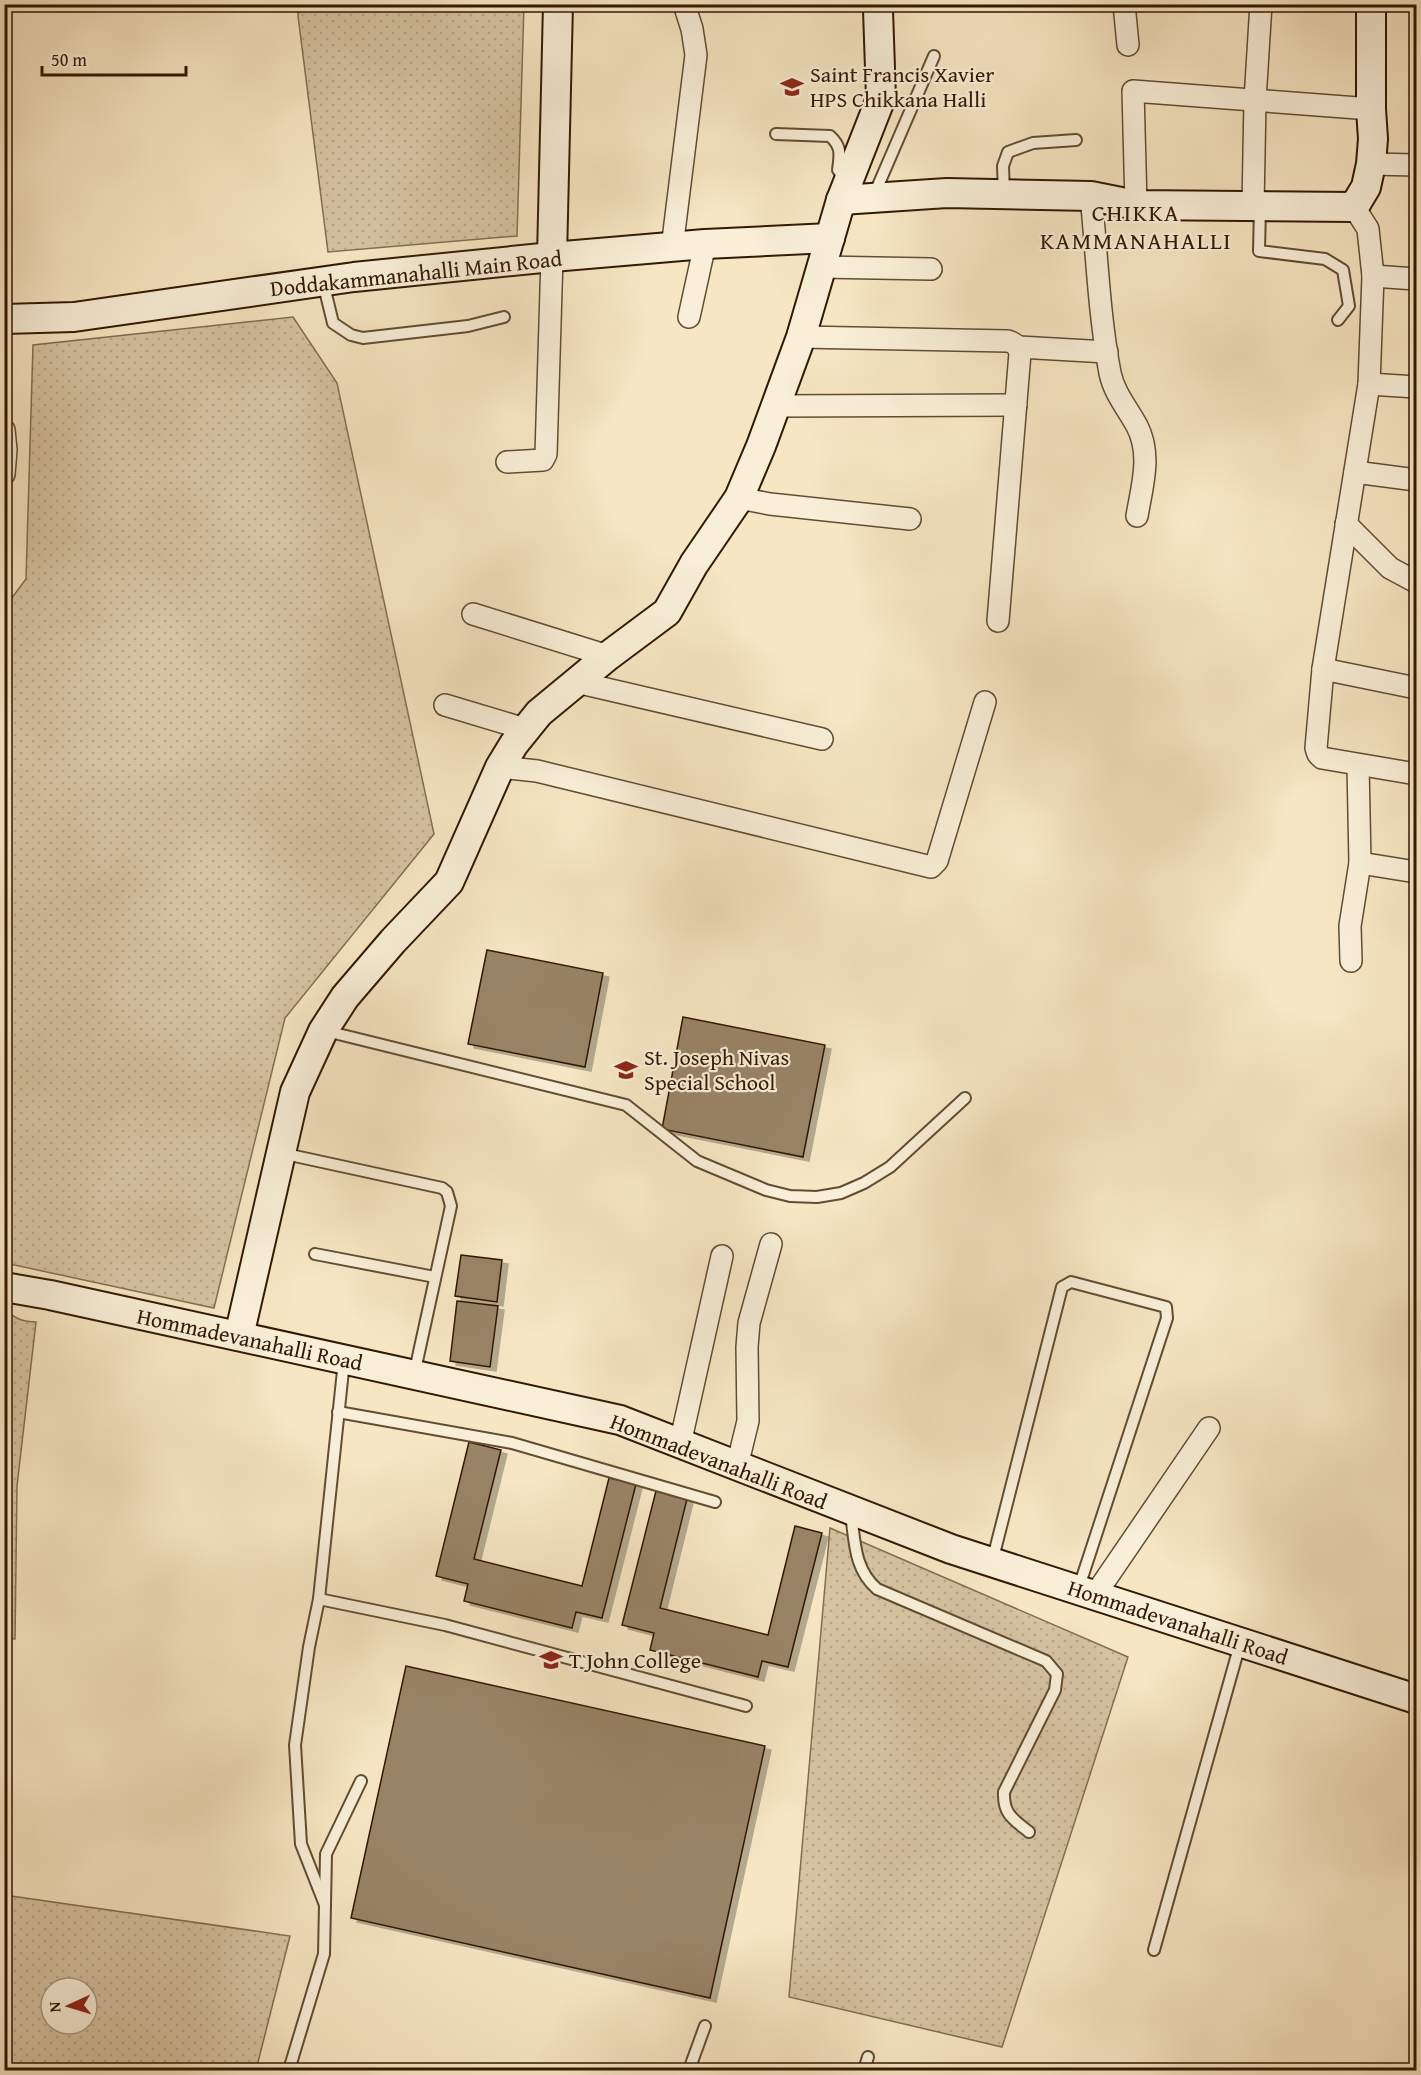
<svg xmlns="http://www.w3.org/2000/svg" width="1421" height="2075" font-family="'Gentium Book Plus',serif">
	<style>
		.grass { fill: url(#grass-dots); stroke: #846e52; stroke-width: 1.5; fill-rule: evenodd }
		.building { fill: #988466; stroke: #321902; stroke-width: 1.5; filter: url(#shadow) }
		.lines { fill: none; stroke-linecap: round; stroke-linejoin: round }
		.lane-casing { stroke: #634c32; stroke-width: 14 }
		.street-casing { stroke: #634c32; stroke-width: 24 }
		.secondary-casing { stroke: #321902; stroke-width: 32 }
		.lane { stroke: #f9efd8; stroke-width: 10 }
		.street { stroke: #f9efd8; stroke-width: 21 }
		.secondary { stroke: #f9efd8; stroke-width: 28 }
		.labels { text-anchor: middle; stroke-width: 4.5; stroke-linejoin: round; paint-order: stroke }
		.poi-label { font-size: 22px; fill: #321902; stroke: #f9efd8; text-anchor: start }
		.street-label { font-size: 22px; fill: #321902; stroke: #f9efd8 }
		.neighbourhood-label { font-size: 24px; letter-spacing: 1.5px; fill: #321902; stroke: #f9efd8 }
	</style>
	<defs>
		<pattern id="grass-dots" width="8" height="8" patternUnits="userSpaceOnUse" patternTransform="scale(1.5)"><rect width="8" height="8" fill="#d5c3a2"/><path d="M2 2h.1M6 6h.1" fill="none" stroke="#b7a78a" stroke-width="1.8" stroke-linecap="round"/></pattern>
		<filter id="shadow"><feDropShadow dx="6" dy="4" stdDeviation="0" flood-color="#0004"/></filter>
	</defs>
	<rect width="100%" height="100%" fill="#f6e6c3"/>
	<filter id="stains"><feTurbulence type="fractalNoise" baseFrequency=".00333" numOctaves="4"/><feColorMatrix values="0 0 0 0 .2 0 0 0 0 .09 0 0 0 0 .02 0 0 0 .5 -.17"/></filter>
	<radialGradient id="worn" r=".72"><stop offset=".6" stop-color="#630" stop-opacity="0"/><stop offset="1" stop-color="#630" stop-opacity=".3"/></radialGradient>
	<g class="grass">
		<path d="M299 5H524L517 236 328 252 298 16Z"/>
		<path d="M293 317 337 383 434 834 285 1018 214 1308 5 1263V607L26 579 33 345Z"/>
		<path d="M4 1307C12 1318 23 1322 36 1322L17 1486 15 1639 4 1638Z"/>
		<path d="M830 1528 1128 1657 1002 2047 789 1997Z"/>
		<path d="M4 1895 290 1936 256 2070H15L5 2052ZM51 1988H87V2024H51Z"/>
	</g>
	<g class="building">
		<path d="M487 950 603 973 585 1067 468 1044Z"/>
		<path d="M683 1017 825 1045 803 1157 662 1129Z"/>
		<path d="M461 1255 502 1260 497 1302 455 1296Z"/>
		<path d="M457 1301 498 1306 490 1367 450 1361Z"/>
		<path d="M469 1442 501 1450 474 1559 582 1586 609 1478 636 1484 602 1618 576 1612 572 1628 464 1601 468 1584 436 1576Z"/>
		<path d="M656 1491 687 1499 660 1608 768 1635 795 1526 822 1533 788 1667 762 1661 758 1677 650 1650 654 1633 622 1625Z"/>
		<path d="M406 1666 765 1746 710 1998 351 1918Z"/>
	</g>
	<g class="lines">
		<g class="lane-casing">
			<g id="lane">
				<path d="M776 134 830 136C842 147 840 155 838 170L846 180"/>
				<path d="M1004 194 1003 166 1008 152 1033 143 1076 140"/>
				<path d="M874 195 934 56"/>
				<path d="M1260 207 1259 251 1325 259 1343 270 1349 306 1338 320"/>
				<path d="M323 282 333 323 351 335 363 338 468 326 504 317"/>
				<path d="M326 1031 626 1105 697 1161 766 1190 790 1196 817 1197 841 1193 864 1183 890 1167 965 1098"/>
				<path d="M281 1153 442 1188 447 1192 451 1206 414 1375"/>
				<path d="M315 1254 435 1277"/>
				<path d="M338 1412 512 1443 715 1502"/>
				<path d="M851 1514C855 1542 854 1569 877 1589L1046 1661 1057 1674 1055 1690 1004 1792C1003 1814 1013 1819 1029 1832"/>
				<path d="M992 1562 1062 1287 1071 1282 1166 1307 1167 1318 1078 1590"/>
				<path d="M319 1599 344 1361"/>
				<path d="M325 1905 301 1844 295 1745 309 1647 319 1599 445 1625 746 1706"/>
				<path d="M1154 1950 1240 1644"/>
				<path d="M289 2070 324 1954 326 1854 361 1781"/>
				<path d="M689 2070 705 2026"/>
				<path d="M864 2070 868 2057"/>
			</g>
		</g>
		<g class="street-casing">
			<g id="street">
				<path d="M1124 4 1128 45"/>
				<path d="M1371 164 1416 165"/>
				<path d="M1091 196C1097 255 1099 315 1110 373 1114 393 1128 409 1137 426 1152 455 1142 486 1137 516"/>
				<path d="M1136 205 1133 91 1371 109"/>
				<path d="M1253 206 1255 100 1261 4"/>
				<path d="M1354 207 1368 229 1373 276 1369 384 1323 669 1316 748 1318 754 1322 758 1416 774"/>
				<path d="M672 248 696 55 692 29 684 4"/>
				<path d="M821 267 931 269"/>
				<path d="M1373 276 1416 279"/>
				<path d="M689 317 705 244"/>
				<path d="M801 337 1008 341C1015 343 1018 346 1020 353L998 621"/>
				<path d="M1019 347 1107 352"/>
				<path d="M1369 384 1416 387"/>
				<path d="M775 406 1016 405"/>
				<path d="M4 430 6 450 4 474"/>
				<path d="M507 462 543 460 546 454 552 257"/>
				<path d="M1355 472 1416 480"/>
				<path d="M739 498 770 504 910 519"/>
				<path d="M1346 524 1390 568 1416 582"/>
				<path d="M473 614 608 656"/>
				<path d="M1323 669 1416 688"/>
				<path d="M576 682 822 739"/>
				<path d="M445 705 525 729"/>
				<path d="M500 767 537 771 931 867 937 861 985 702"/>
				<path d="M1360 863 1416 872"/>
				<path d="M1351 961 1350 926 1360 863 1358 765"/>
				<path d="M680 1444 722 1256"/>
				<path d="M737 1466 748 1421 747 1347 749 1323 771 1244"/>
				<path d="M1095 1595 1209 1428"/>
			</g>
		</g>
		<g class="secondary-casing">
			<g id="secondary">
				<path d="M841 200 947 193 1091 196 1136 205 1354 207 1366 187 1371 164 1373 139 1371 109V4"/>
				<path d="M552 257 558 4"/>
				<path d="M4 319 74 317 354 277 552 257 705 244 830 238"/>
				<path d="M4 1287 50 1295 620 1420 951 1549 1416 1699"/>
				<path d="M239 1336 295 1092 323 1031 345 997 393 941 449 882 500 767 514 744 539 713 608 656 667 612 694 564 739 498 761 446 801 337 841 200 881 98 878 10 876 4"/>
			</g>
		</g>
		<use href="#lane" class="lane"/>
		<use href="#street" class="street"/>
		<use href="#secondary" class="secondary"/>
	</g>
	<defs>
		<g id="school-bare" transform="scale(1.8)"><path d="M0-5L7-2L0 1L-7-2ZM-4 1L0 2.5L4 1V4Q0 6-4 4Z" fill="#8f2418" stroke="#f9efd8" stroke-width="2.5" paint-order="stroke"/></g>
		<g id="university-bare" transform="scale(1.8)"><path d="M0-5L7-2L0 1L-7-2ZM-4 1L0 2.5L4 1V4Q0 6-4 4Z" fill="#8f2418" stroke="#f9efd8" stroke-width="2.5" paint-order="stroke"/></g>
	</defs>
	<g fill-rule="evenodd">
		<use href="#school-bare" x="792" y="87"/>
		<use href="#school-bare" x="626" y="1070"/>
		<use href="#university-bare" x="551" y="1660"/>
	</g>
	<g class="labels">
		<g class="poi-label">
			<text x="810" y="82">Saint Francis Xavier<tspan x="810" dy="25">HPS Chikkana Halli</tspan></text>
			<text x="644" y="1065">St. Joseph Nivas<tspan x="644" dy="25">Special School</tspan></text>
			<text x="569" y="1668">T John College</text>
		</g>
		<g class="street-label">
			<text transform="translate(416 273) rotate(-6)" y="8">Doddakammanahalli Main Road</text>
			<text transform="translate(250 1339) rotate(12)" y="8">Hommadevanahalli Road</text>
			<text transform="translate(719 1461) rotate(21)" y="8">Hommadevanahalli Road</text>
			<text transform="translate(1178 1622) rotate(18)" y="8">Hommadevanahalli Road</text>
		</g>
		<g class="neighbourhood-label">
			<text x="1136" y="221">CHIKKA<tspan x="1136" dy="28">KAMMANAHALLI</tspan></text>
		</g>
	</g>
	<rect width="1421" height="2075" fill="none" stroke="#f6e6c3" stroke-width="24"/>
	<rect x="6" y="6" width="1409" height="2063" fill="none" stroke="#321902" stroke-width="3"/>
	<rect x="12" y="12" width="1397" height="2051" fill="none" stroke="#321902" stroke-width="1.5"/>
	<g transform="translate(69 2006) rotate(266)"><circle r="28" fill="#f9efd8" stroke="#a99982" stroke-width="1.5"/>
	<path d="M0-4.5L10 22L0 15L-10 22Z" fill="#8f2418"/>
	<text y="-9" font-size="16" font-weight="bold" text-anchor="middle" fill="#321902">N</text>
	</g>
	<path d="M42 66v9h144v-9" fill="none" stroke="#321902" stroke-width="3"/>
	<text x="51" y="66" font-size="18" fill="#321902" stroke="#f9efd8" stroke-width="4.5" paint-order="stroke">50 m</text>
	<rect width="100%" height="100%" filter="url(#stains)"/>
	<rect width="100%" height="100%" fill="url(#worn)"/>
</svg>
